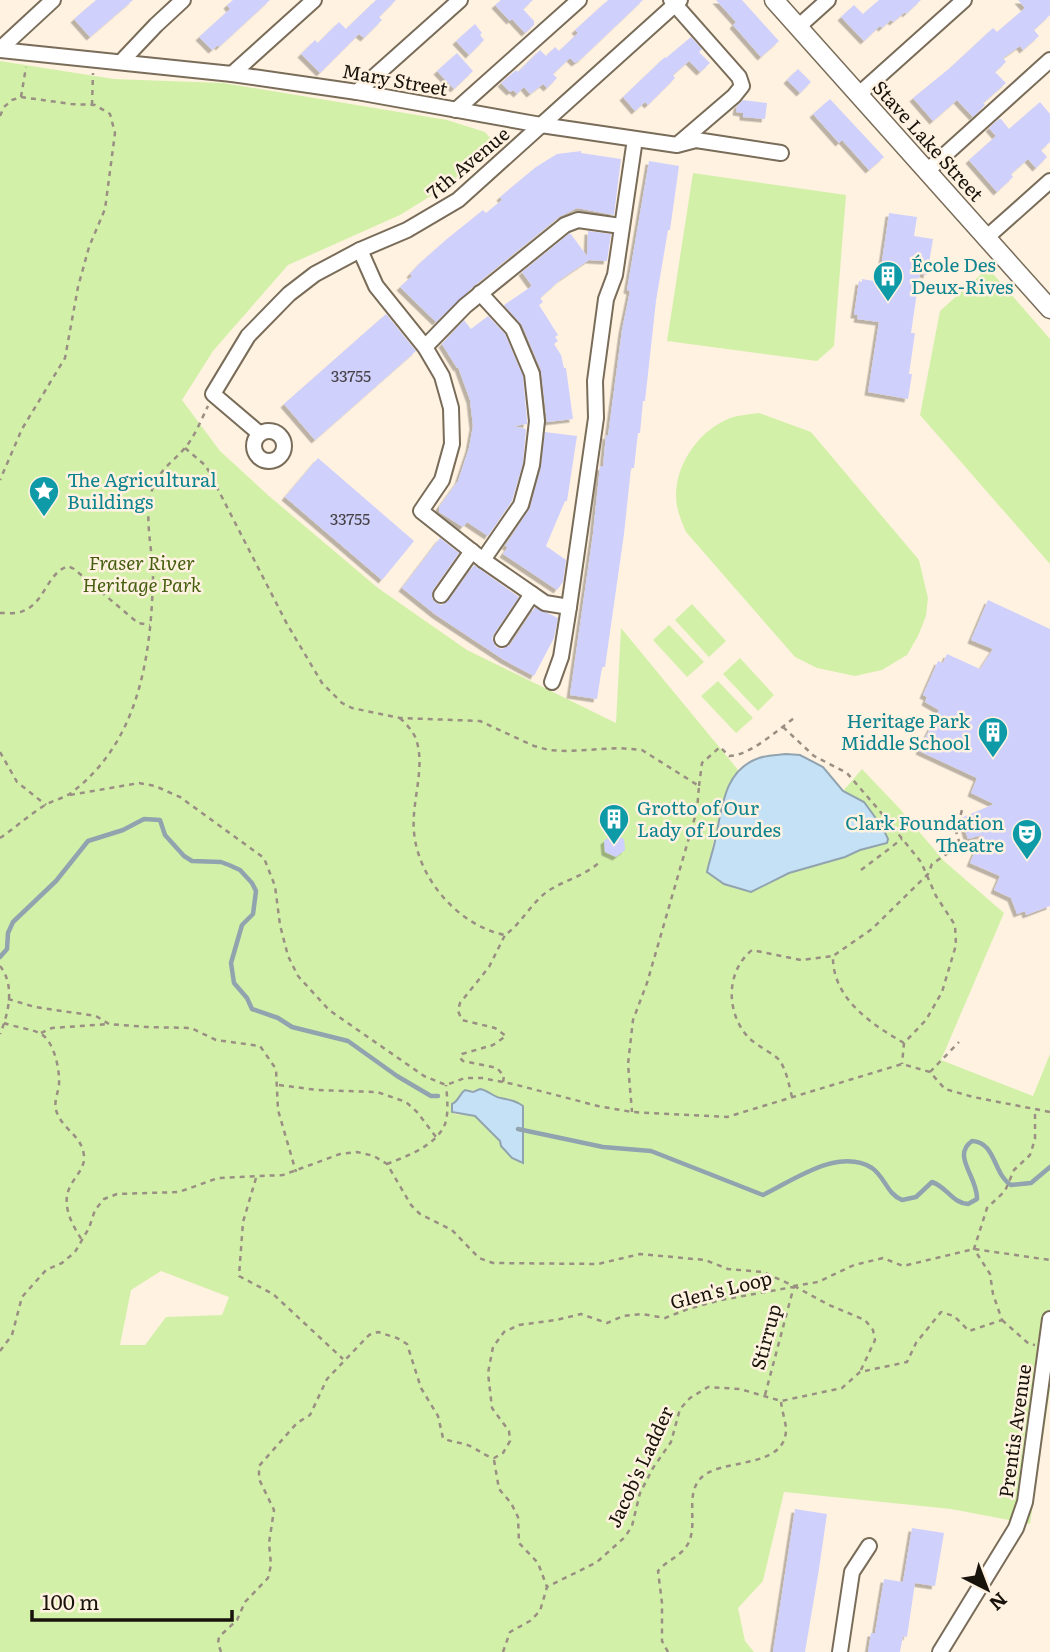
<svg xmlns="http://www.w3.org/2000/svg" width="1050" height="1652" font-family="Literata,serif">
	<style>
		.green { fill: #d3f0a9; fill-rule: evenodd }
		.water { fill: #c5e1f5; stroke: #91a3af; stroke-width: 2 }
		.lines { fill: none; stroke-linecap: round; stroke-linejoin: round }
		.stream { stroke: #91a3af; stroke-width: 4.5 }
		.building { fill: #d0d0fc; filter: url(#shadow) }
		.minor-casing { stroke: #796c59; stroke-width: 18 }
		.major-casing { stroke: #796c59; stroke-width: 21 }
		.path { stroke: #998f82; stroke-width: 2.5; stroke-dasharray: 5 5; stroke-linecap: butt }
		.minor { stroke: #fff; stroke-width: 14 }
		.major { stroke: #fff; stroke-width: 18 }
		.labels { text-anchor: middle; stroke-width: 5; stroke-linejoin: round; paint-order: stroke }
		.number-label { font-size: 16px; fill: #464247 }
		.street-label { font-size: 19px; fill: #18130b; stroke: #fff2e1 }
		.culture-label { font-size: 19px; fill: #0d838f; stroke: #fff2e1; text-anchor: start }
		.park-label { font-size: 19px; font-style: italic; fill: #455e0f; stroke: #fff2e1 }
	</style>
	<defs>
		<filter id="shadow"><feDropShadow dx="-3.5" dy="3.5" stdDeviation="0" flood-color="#0004"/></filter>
	</defs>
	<rect width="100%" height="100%" fill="#fff2e1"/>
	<g class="green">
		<path d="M0 61 114 79 223 83 447 120 485 132 492 140V148L442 189 400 215 288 265 213 351 182 400 220 451 269 496 378 588 467 650 616 723 621 628 739 771C717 800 716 838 707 872L724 884 737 889 774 881 789 873 845 857 860 850 887 843C873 813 874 807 843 791L862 769 900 809 944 861 1004 913 941 1060 1033 1096 1050 1054V1390L1030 1524 951 1509 784 1492 763 1581 738 1608 745 1641 754 1652H0ZM480 1089 500 1098H508L522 1106V1162L512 1158 501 1146 500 1141 475 1116 454 1114 455 1102 462 1092ZM161 1271 229 1297 222 1315 166 1317 145 1345H120L131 1290Z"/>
		<path d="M693 173 846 195 834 346 817 361 667 341Z"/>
		<path d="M988 268 1050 339V564L920 415 940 311Z"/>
		<path d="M759 413 811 432 919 560 928 598 926 616 918 636 907 655 882 670 855 676 817 668 795 657 686 532C681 520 676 509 676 496 676 462 701 428 733 417 741 415 751 414 759 413Z"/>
		<path d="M692 604 726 641 709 657 675 620Z"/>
		<path d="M669 625 704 662 687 677 653 640Z"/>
		<path d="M740 658 774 695 758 711 723 674Z"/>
		<path d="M718 681 753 718 736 733 701 696Z"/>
	</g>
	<g class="water">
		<path d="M786 754 800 755 823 767 843 791 864 802 883 828 888 839 887 843 860 850 845 857 789 873 751 892 724 884 707 872C709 862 713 851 715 841 722 810 723 770 759 758 767 755 777 755 786 754Z"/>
		<path d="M480 1089C488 1090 493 1097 501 1098 510 1100 515 1100 523 1106V1163L512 1158 501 1146 500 1141 475 1116 452 1112V1104C459 1101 459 1094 465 1090L473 1092Z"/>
	</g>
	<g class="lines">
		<g class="stream">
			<path d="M0 957 7 949 8 933 13 922 56 881 88 841 123 830 144 819 160 820 165 835 184 856 192 861 221 862 229 865 240 870 252 883 256 891 253 914 242 925 231 963 234 983 247 998 252 1009 278 1018 292 1027 348 1041 397 1076 431 1096H438"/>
			<path d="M518 1129 603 1147 651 1151 763 1195C794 1180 839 1147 872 1168 885 1177 887 1194 902 1200L916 1197 932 1182C947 1187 952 1203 968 1204L977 1199C978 1177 951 1156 972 1141 996 1142 993 1174 1011 1185L1031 1183 1050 1167"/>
		</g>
	</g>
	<g class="building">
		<path d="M96 0H133L90 37 74 19Z"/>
		<path d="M233 0H270L219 47 218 45 212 50 199 37 230 9 227 5Z"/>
		<path d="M376 0H396L379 17 382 20 364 38 359 34 320 73 301 54 315 40 318 43 339 22 346 29Z"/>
		<path d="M501 0H533L523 9 534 21V25L525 33 512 19 510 21 495 5Z"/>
		<path d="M608 0H643L581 59 575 63 570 58 553 74 557 78 547 88 543 84 530 94 524 87 517 94 513 90 510 92 501 83 516 70 518 72 540 50 546 56 555 47 559 51 578 33 575 30Z"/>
		<path d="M716 0H742L779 41 761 57 733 25 736 22Z"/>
		<path d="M879 0H921L906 14 905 12 893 22 891 20 882 28 880 26 864 41 841 17 854 5 863 14Z"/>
		<path d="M1018 0H1050V15L1034 30 1039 36 1023 50 1020 46 1003 58 1006 62 995 72 1006 83 983 103 985 105 973 117 957 100 933 121 913 98 950 68 993 28 997 32 1025 8Z"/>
		<path d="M475 24 482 33 480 35 484 40 469 55 456 41Z"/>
		<path d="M691 37 702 49 699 52 710 63 700 72 689 61 673 75 675 78 648 105 645 102 635 111 623 97 665 57 666 58Z"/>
		<path d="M457 53 473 71 454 89 437 71Z"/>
		<path d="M798 69 811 82 800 93 787 80Z"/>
		<path d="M830 99 884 157 869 170 842 140 839 143 813 114Z"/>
		<path d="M743 100 767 103 765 119 743 117V113L736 112 737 106Z"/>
		<path d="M1040 102 1050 114V142L1041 150 1047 157 1036 168 1028 159 1011 174 1013 177 997 192 969 160 996 136 989 128 999 119H1001L1009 129Z"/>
		<path d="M581 151V153L621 159 614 215 577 208 559 217 474 286 436 322 400 287 412 276 410 274 421 262 447 239 483 210 486 213 502 200 500 197 536 167 557 154Z"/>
		<path d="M649 161 679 166 670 230H668L656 301 645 401H643L640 433H638L634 468H631L624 534 605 667H602L597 699 570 695 593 534 600 466 603 467 606 435 608 436 622 330 630 291 627 290Z"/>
		<path d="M889 213 917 217 914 236 933 239 927 275 920 273 916 299 911 333H915L909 374H912L908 399 868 392 879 322 857 319 858 315H854L859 281 862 282V279L879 282Z"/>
		<path d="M588 231 611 234 607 261 589 260 561 279 540 298 543 302 539 305 558 335 555 337 558 341 554 344 561 355 564 368H566L573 419 547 422 541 370 522 325 504 305 532 286 522 272 570 233 587 256Z"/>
		<path d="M386 314 416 351 315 440 284 404Z"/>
		<path d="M488 316 505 334 523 376 527 421V424L514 426 526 429 523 463 512 501 488 536 467 522 463 527 439 512V507L458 481 469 448 473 426 470 400 458 367 457 368 442 344 464 320 471 329Z"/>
		<path d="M545 432 577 436 567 501H565L546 546 566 560 563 582 557 590 503 554 508 547 505 546 530 508 541 467Z"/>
		<path d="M318 458 414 541 382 580 285 497Z"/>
		<path d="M440 538 459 553 433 590 432 598 435 602 441 605 448 601 474 565 519 597 494 634 492 639 496 647 502 649 510 645 535 607 558 618 554 638 534 676 504 660 436 615 402 588Z"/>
		<path d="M988 600 1050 629V906L1026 915 1025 911 1017 914 1011 898 994 890 1000 876 970 863 982 835 968 839 961 818 994 804 971 793 977 778 919 751 939 710 925 702 927 697 923 695 938 661 943 663 947 654 980 669 993 649 971 640Z"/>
		<path d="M613 834 624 839 625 850 616 857 605 852 604 841Z"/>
		<path d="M795 1509 827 1514 819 1569 805 1652H773Z"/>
		<path d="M912 1528 944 1533 935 1586 915 1583 907 1637 903 1636 900 1652H868L871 1633H875L884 1579 903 1582Z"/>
	</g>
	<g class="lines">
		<g class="minor-casing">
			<g id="minor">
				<path d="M671 0 739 77 742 86 734 96 678 144"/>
				<path d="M798 27 828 0"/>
				<path d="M0 49 53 0"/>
				<path d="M0 50 232 74 357 92 541 125 677 145 696 140 781 153"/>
				<path d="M121 62 156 25 183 0"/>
				<path d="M232 74 314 0"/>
				<path d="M357 92 460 0"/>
				<path d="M858 95 964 0"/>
				<path d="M456 110 579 0"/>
				<path d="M927 171 1050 60"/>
				<path d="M986 238 1050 181"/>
				<path d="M360 250 376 286 425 347 442 376 451 408 452 444 442 480 421 511 483 560 545 603 569 607"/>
				<path d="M480 293 513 329 532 374 537 421 532 465 521 505 483 560"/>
				<path d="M425 347 465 306 565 225 578 220 621 226"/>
				<circle cx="269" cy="446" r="15"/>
				<path d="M260 434 213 394 248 336 289 294 315 274 360 250 407 230 458 200 680 0"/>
				<path d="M441 595 472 551"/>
				<path d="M502 639 532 594"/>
				<path d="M552 682 561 657 569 607 596 418 595 381 606 299 615 275 635 139"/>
				<path d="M840 1652 852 1572 869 1546"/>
				<path d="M940 1652 1016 1528 1025 1502 1050 1319"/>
			</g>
		</g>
		<g class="major-casing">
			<path id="major" d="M774 0 1050 309"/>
		</g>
		<g class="path">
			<path d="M21 97 26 67"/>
			<path d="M92 105 93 73"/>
			<path d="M0 116 4 107 12 100 21 97 71 104 95 105 110 114 115 133 105 209 89 247 78 287 65 358 22 429 0 480"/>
			<path d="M185 448 206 466 287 624 322 683 342 703 352 708 400 718 480 721 534 746 549 750 569 751 619 748 642 750 699 786 697 810 647 983 633 1020 628 1064 632 1112"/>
			<path d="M0 613C7 613 17 614 23 611 45 603 46 574 68 566L74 569 138 623 150 625"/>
			<path d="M400 718C406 724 413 731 416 739 426 768 411 802 414 832 418 879 459 926 505 935 522 923 531 903 548 891 565 880 585 876 601 861"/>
			<path d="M783 727 814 756 847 773 878 809 921 862 936 896 955 925 956 945 942 992 926 1020 904 1043 902 1064"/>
			<path d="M0 752 17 782 46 805"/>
			<path d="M699 786 702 763 720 747 729 756C749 756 778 730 794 718"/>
			<path d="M70 795 139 783 155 786 180 797 264 858 275 886 280 925 288 956 298 976 329 1010 424 1076 446 1085 465 1078H482L513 1084 598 1106 632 1112 727 1117 902 1064 930 1072 945 1089 973 1097 1050 1112"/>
			<path d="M0 838C15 828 31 813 47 804 55 800 64 798 71 793 139 742 151 657 153 578 153 550 144 521 151 494 156 472 172 463 185 448 195 436 201 420 208 406"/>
			<path d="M861 870 902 839"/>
			<path d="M0 966C15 985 9 1012 0 1034"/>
			<path d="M8 999 35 1007 96 1016 109 1024 147 1027 191 1028 216 1040 260 1046 276 1069 278 1110 296 1172"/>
			<path d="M4 1023C14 1027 33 1029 41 1034 54 1041 60 1070 59 1084 58 1095 52 1104 58 1115 65 1131 82 1136 84 1156 85 1168 76 1175 71 1185 60 1203 72 1225 82 1240"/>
			<path d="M41 1033 52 1028 109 1024"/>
			<path d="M904 1043C871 1024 832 998 833 956L872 929 928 874 932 864 960 845 956 831 962 810"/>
			<path d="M930 1072 959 1042"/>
			<path d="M503 1082 504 1076 497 1068 463 1061 460 1058 462 1054 493 1045 506 1036 495 1028 462 1020 458 1011 460 1003 489 967 505 935"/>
			<path d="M279 1085 317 1090 377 1092 406 1102 417 1112 436 1137"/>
			<path d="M792 1097C789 1085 787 1072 780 1061 776 1055 757 1046 749 1038 726 1014 725 972 752 950L801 960 833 956"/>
			<path d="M387 1164C407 1156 436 1146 445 1124 449 1113 447 1096 446 1085"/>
			<path d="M256 1178 243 1222 239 1276 273 1294 343 1359"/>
			<path d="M794 1286 829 1305 865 1320 873 1330 875 1340 860 1372"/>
			<path d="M1002 1320 1029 1344 1035 1345"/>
			<path d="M0 1351 12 1335 22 1297 46 1270 62 1263 75 1252 89 1228 95 1210 104 1199 117 1194 179 1192 218 1178 283 1175 340 1154 357 1152 374 1156 387 1164 411 1205 420 1214 452 1230 479 1258 493 1263 598 1264 640 1254 705 1260 728 1269 763 1272 794 1286 818 1282 854 1265 883 1258 903 1266 974 1249 1050 1260"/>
			<path d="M765 1395 794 1286"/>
			<path d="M494 1460 499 1489 511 1503 518 1517 519 1543 538 1563 547 1587"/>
			<path d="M221 1652 218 1643 219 1637 237 1620 245 1602 268 1578 271 1565 269 1543 274 1510 259 1479V1466L297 1423 310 1415 327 1379 369 1335 378 1332 397 1338 407 1344 421 1388 438 1416 443 1438C452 1443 463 1442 472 1447 480 1451 485 1456 494 1458L503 1453 510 1441 509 1431 492 1408 488 1373 493 1347 504 1332 519 1325 556 1320 581 1314 607 1323 623 1316 642 1314 665 1318 688 1309 721 1300 793 1287"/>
			<path d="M503 1652 510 1632 530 1621 540 1611 547 1587 597 1562 625 1537 632 1526 640 1493 653 1468 671 1442 680 1409 690 1398 708 1387 740 1389 781 1401 842 1388 860 1372 907 1362 916 1343 941 1312 954 1316 969 1331 1002 1320 993 1294 990 1274 974 1249 987 1208 1005 1191 1014 1170 1030 1155 1035 1139V1112"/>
			<path d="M668 1652 662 1641V1603L658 1571C666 1561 679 1557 686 1547 700 1528 684 1497 700 1479 718 1457 787 1471 786 1428 785 1420 782 1410 781 1402"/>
		</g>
		<use href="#minor" class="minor"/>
		<use href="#major" class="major"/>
	</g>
	<defs>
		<g id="building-pin" transform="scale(1.575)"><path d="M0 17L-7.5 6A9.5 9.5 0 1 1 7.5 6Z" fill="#0f9aa8" stroke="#fff2e1"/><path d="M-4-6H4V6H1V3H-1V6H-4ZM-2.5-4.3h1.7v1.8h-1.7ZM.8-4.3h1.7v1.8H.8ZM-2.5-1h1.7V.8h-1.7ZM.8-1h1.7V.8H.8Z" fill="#fff"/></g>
		<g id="sight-pin" transform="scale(1.575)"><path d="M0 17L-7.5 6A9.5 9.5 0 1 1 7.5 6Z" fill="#0f9aa8" stroke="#fff2e1"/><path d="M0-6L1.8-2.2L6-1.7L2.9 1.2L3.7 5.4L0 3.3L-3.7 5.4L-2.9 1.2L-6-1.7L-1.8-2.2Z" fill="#fff"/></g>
		<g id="theatre-pin" transform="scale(1.575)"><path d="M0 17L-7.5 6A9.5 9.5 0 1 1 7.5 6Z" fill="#0f9aa8" stroke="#fff2e1"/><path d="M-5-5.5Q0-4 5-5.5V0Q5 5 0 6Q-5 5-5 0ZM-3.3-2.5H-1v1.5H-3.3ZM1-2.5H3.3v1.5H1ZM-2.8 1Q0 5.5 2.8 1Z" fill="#fff"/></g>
	</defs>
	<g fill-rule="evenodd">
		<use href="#building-pin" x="888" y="276"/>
		<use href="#sight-pin" x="44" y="491"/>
		<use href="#building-pin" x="993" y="732"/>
		<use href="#building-pin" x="614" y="819"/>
		<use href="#theatre-pin" x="1027" y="834"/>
	</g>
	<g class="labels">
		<g class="number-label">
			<text x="351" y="382">33755</text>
			<text x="350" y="525">33755</text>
		</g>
		<g class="street-label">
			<text transform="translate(395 80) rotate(10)" y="7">Mary Street</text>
			<text transform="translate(928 141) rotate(48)" y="7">Stave Lake Street</text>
			<text transform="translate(468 163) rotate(-40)" y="7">7th Avenue</text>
			<text transform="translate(721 1290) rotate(-14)" y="7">Glen's Loop</text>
			<text transform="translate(766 1337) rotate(-75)" y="7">Stirrup</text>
			<text transform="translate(1015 1431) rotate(-82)" y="7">Prentis Avenue</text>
			<text transform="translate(640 1467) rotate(-65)" y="7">Jacob's Ladder</text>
		</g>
		<g class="culture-label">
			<text x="911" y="272">École Des<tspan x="911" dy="22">Deux-Rives</tspan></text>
			<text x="67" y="487">The Agricultural<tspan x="67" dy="22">Buildings</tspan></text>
			<text x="970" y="728" text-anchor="end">Heritage Park<tspan x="970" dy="22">Middle School</tspan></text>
			<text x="637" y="815">Grotto of Our<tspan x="637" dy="22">Lady of Lourdes</tspan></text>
			<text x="1004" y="830" text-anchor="end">Clark Foundation<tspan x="1004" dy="22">Theatre</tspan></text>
		</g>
		<g class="park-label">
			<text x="142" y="570">Fraser River<tspan x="142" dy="22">Heritage Park</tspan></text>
		</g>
	</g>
	<g transform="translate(987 1589) rotate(138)" stroke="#fff2e1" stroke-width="5" paint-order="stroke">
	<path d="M0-5L12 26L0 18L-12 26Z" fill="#18130b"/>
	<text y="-10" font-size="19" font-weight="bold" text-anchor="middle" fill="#18130b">N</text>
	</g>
	<path d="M32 1610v10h200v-10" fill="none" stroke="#18130b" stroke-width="3.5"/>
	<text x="42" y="1610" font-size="21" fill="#18130b" stroke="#fff2e1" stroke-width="5" paint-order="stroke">100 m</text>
</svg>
